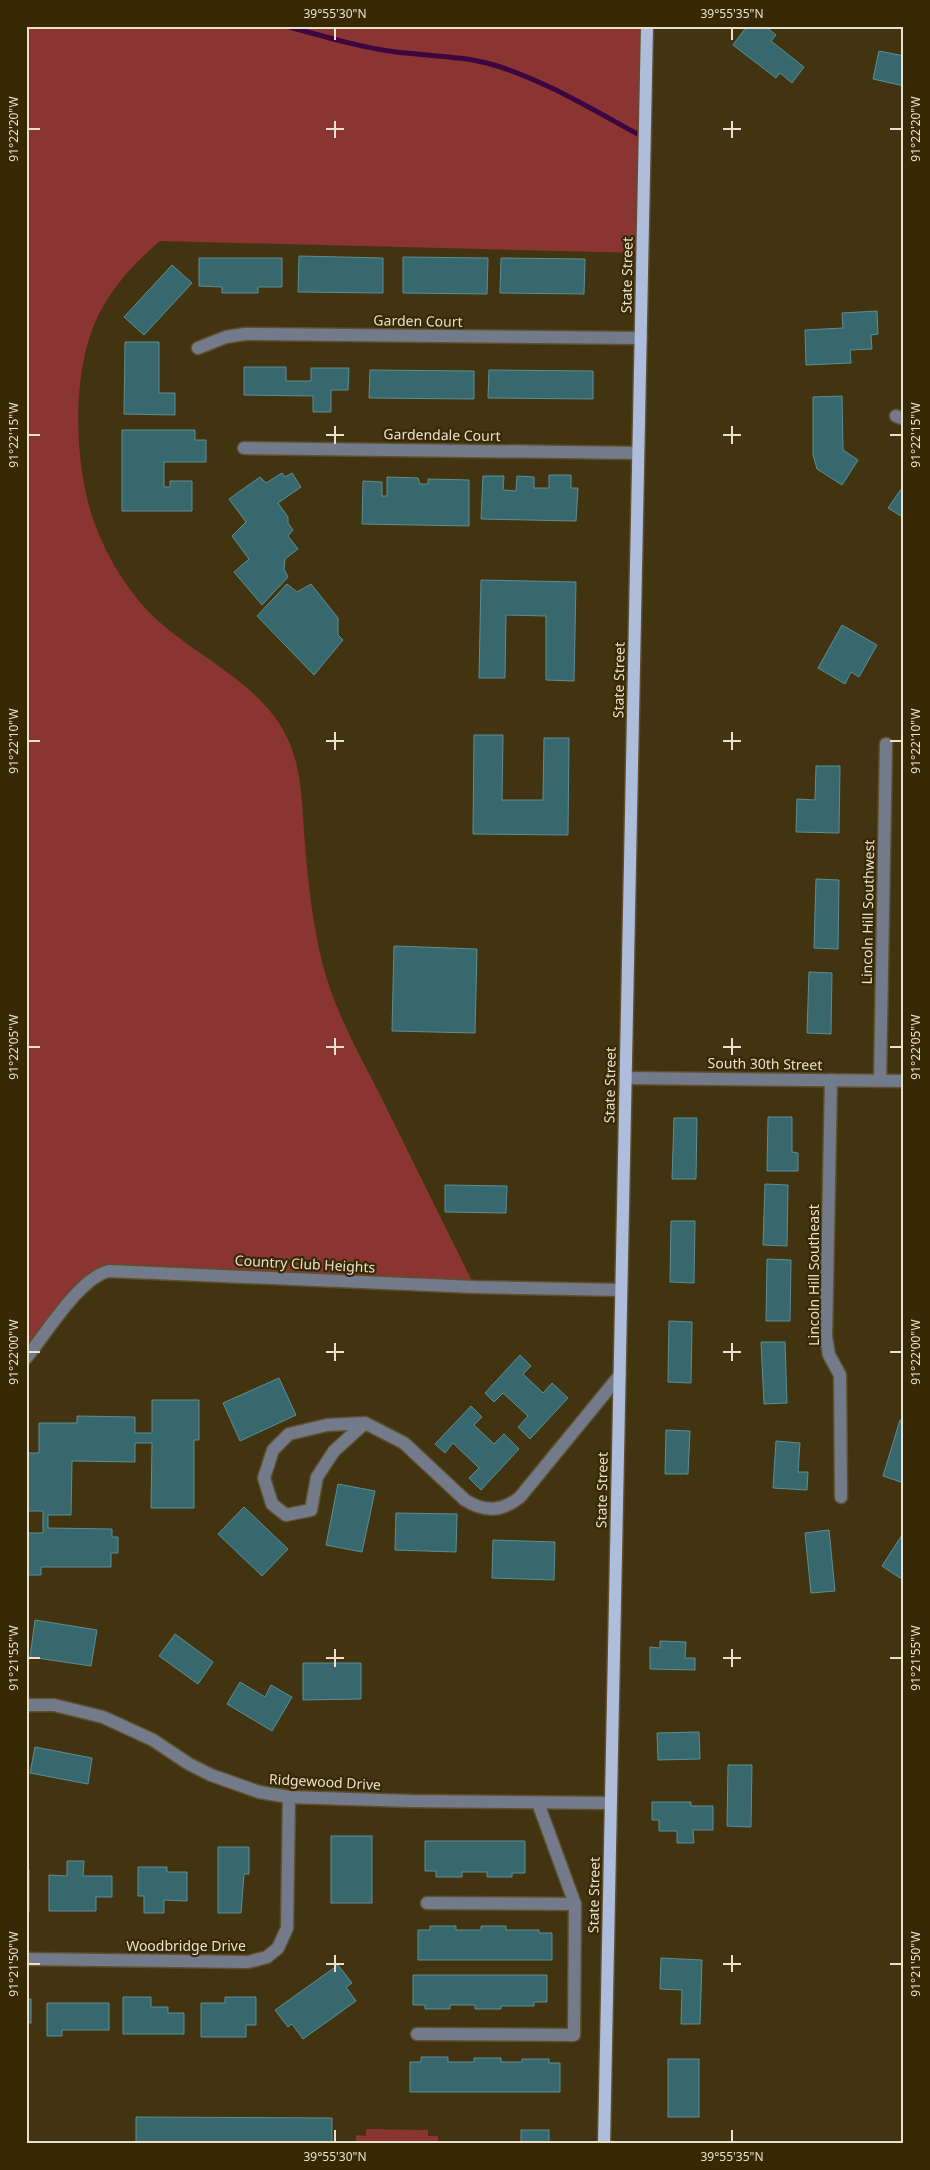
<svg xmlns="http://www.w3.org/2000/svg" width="930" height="2170" font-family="'Noto Sans',sans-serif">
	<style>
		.green { fill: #8a3531 }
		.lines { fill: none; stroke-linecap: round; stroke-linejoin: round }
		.stream { stroke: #3d0641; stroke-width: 5 }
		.building { fill: #36686e; stroke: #5c8e94 }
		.minor-casing { stroke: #5e502f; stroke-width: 15 }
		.major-casing { stroke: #5e502f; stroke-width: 15 }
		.minor { stroke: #737a89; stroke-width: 12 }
		.major { stroke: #afbddc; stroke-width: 12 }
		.ticks { fill: none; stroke: #e9e0cd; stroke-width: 2 }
		.labels { text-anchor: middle; stroke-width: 4.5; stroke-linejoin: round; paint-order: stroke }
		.street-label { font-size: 14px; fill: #e9e0cd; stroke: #382905 }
		.neatline { fill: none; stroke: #e9e0cd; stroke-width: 2 }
		.ticks-label { font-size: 12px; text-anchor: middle; fill: #e9e0cd }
	</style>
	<rect width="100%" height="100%" fill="#433411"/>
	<g class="green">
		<path d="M26 26H647L642 253 160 241C135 262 114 285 99 314 73 365 74 447 88 502 98 541 120 581 148 611 192 657 265 682 290 744 303 776 302 810 305 844 308 884 313 924 322 962 334 1011 360 1055 382 1099 413 1162 444 1224 475 1287L100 1273 37 1344H26Z"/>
		<path d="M366 2129 428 2130V2136H438V2144H356V2135L366 2136Z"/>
	</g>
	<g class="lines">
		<path class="stream" d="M286 26C322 36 359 47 396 52 429 56 463 56 494 65 545 80 598 113 645 138"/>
	</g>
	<g class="building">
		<path d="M747 26H765L776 35 771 41 804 67 792 83 780 73 776 78 733 45Z"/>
		<path d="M879 51 904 56V86L873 79Z"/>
		<path d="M299 256 383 258V293L298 292Z"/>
		<path d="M403 257 488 258 487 294 403 293Z"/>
		<path d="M199 258H282V287H258V293H222V287L199 286Z"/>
		<path d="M501 258 585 259 584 294 500 293Z"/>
		<path d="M172 265 192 283 144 335 124 317Z"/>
		<path d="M877 311 878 334 871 335 872 349 850 350 851 363 806 365 805 330 843 328 842 313Z"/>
		<path d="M125 342H159V393H175V415L124 414Z"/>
		<path d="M244 367H286V381H311V368H349L348 390H331V412H313V396L244 395Z"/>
		<path d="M370 370 474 371V399L369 398Z"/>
		<path d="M489 370 593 371V399L488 398Z"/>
		<path d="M842 396 843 450 858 460 842 485 817 469 813 455V397Z"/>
		<path d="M122 430H195V440H206V462H164V487H170V481H192V511H122Z"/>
		<path d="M282 473 285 477 292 473 301 487 278 503 288 517V523L293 530 288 536 298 549 285 559 284 569 288 577 262 605 234 572 249 559 232 536 246 522 229 499 260 477 266 483Z"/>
		<path d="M549 475H571V488H578L576 521 481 519 483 476H504L503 490 516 491 517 476 534 477V488H549Z"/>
		<path d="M387 477 418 478 420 484H428V479L469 480V526L362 524 363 481 382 482V496H387Z"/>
		<path d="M904 485V518L888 508Z"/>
		<path d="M481 580 576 582 574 681 546 680V616L506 615 505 678H479Z"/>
		<path d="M287 584 297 592 311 584 338 618V635L343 640 314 675 257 616Z"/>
		<path d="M842 625 877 645 859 677 851 672 845 684 818 668Z"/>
		<path d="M474 735H503L502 800H543L544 738H569L568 835 473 834Z"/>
		<path d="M816 766H840L839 833 796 832 797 799 815 800Z"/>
		<path d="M816 879 839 880 838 949 814 948Z"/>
		<path d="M394 946 477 949 475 1033 392 1031Z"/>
		<path d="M809 972 832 973 831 1034 807 1033Z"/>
		<path d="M768 1117H792V1152L798 1153V1171H767Z"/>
		<path d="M674 1118H697L696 1179H672Z"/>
		<path d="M765 1184 788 1185 787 1246 763 1245Z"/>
		<path d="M445 1185 507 1186 506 1213 445 1212Z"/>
		<path d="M671 1221H695L694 1283 670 1282Z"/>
		<path d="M767 1259 791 1260 790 1321H766Z"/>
		<path d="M669 1321 692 1322 691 1383 668 1382Z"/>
		<path d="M761 1342H785L787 1403 764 1404Z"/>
		<path d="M520 1355 531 1366 523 1374 543 1393 552 1383 568 1398 530 1439 518 1427 528 1416 503 1393 494 1402 485 1393Z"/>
		<path d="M279 1378 296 1415 240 1441 223 1403Z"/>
		<path d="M152 1400H199V1440H194V1508H151L152 1443H135V1462L72 1461 71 1515H48V1528L112 1529V1537H118V1553H111V1567H41V1575H26V1533H43V1511H28V1453H39V1423H77V1416L135 1417V1433H152Z"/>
		<path d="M471 1406 482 1417 474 1425 494 1444 504 1434 519 1449 481 1490 469 1478 479 1468 453 1443 445 1453 435 1444Z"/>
		<path d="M900 1420 904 1421V1483L883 1476Z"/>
		<path d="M666 1430 690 1431 688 1474H665Z"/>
		<path d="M776 1441 800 1443 798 1472H808L807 1490 773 1488Z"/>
		<path d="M338 1484 375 1491 362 1552 326 1545Z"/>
		<path d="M244 1507 288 1549 262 1576 218 1534Z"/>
		<path d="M396 1513 457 1514 456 1552 395 1550Z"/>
		<path d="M829 1530 835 1591 811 1593 805 1533Z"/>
		<path d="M904 1532V1573L900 1578 882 1566Z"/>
		<path d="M493 1540 555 1542 554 1580 492 1578Z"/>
		<path d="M35 1620 97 1630 91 1666 30 1657Z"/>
		<path d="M175 1634 213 1662 198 1684 159 1656Z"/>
		<path d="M660 1641 686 1642 685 1658H695V1670L650 1669V1647L660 1648Z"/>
		<path d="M303 1663H361V1699L303 1700Z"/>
		<path d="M240 1682 265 1697 271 1685 292 1697 272 1731 227 1704Z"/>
		<path d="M699 1732 700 1759 658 1760 657 1733Z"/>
		<path d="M35 1747 92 1758 88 1784 30 1773Z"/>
		<path d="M728 1765H752L751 1827 727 1826Z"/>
		<path d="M652 1802H691V1806H713V1830H693L694 1843H677V1831H659V1820H652Z"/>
		<rect x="331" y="1836" width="41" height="67"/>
		<path d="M425 1841H525V1873H512V1877H487V1872H462V1877H436V1871H425Z"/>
		<path d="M218 1847H249V1874H244L241 1913H218Z"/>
		<path d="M67 1861H84L83 1876H112V1897H96V1911H49V1875L67 1876Z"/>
		<path d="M138 1867H167V1872H187V1901L164 1900V1913H144V1896H138Z"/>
		<rect x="26" y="1870" width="3" height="41"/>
		<path d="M430 1926H456V1930H481V1926H506V1930H539V1933H552V1960H418V1930H430Z"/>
		<path d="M661 1958 702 1960 700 2024H681L682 1990 660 1989Z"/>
		<path d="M338 1965 352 1983 346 1987 356 2001 303 2039 292 2024 288 2027 275 2010Z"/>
		<path d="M413 1975H547V2002H534V2006H501V2009H475V2005H450V2009H425V2005H413Z"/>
		<path d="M123 1997H151V2007H168V2013H184V2034H123Z"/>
		<path d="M225 1997H256V2025H246V2037H201V2003H225Z"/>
		<rect x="26" y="1999" width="5" height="24"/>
		<path d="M47 2003H109V2030H62V2036H47Z"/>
		<path d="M421 2057H448V2062H474V2058H501V2062H522V2059H549V2063H560V2092H410V2062H421Z"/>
		<rect x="668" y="2059" width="31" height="58"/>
		<path d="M136 2117 332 2118V2144H136Z"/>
		<rect x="521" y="2130" width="28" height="14"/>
	</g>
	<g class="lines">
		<g class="minor-casing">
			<g id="minor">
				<path d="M198 348 226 337 245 334 641 338"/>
				<path d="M896 416 904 419"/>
				<path d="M244 448 638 453"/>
				<path d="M626 1078 904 1081"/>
				<path d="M831 1080 826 1337 829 1355 840 1375 841 1497"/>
				<path d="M880 1081 886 744"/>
				<path d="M26 1358C46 1334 79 1278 109 1271L475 1287 621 1290"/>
				<path d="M365 1423 334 1451 317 1477 311 1510 286 1515 272 1504 264 1478 273 1450 289 1434 327 1425 365 1423 404 1443 465 1500C484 1512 502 1512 520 1497L620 1375"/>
				<path d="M26 1705H54L103 1717 153 1740 189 1764 211 1775 259 1792 289 1797 411 1801 611 1803"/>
				<path d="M427 1903 575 1904"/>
				<path d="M26 1959 248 1962 267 1957 278 1948 287 1928 289 1797"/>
				<path d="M417 2034 574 2035 575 1904 538 1803"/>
			</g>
		</g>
		<g class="major-casing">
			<path id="major" d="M604 2144 647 26"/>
		</g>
		<use href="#minor" class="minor"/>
		<use href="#major" class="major"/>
	</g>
	<path class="ticks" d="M335 28V40M732 28V40M335 121V138M732 121V138M28 129H40M326 129H344M723 129H741M890 129H902M335 426V444M732 426V444M28 435H40M326 435H344M723 435H741M890 435H902M335 732V750M732 732V750M28 741H40M326 741H344M723 741H741M890 741H902M335 1038V1055M732 1038V1055M28 1047H40M326 1047H344M723 1047H741M890 1047H902M335 1343V1361M732 1343V1361M28 1352H40M326 1352H344M723 1352H741M890 1352H902M335 1649V1667M732 1649V1667M28 1658H40M326 1658H344M723 1658H741M890 1658H902M335 1955V1972M732 1955V1972M28 1964H40M326 1964H344M723 1964H741M890 1964H902M335 2130V2142M732 2130V2142"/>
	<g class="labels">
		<g class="street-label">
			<text transform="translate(627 275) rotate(-89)" y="5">State Street</text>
			<text transform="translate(418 321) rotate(1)" y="5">Garden Court</text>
			<text transform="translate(442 435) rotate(1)" y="5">Gardendale Court</text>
			<text transform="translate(619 680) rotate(-89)" y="5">State Street</text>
			<text transform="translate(868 912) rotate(-89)" y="5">Lincoln Hill Southwest</text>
			<text transform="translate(765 1064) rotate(1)" y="5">South 30th Street</text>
			<text transform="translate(610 1085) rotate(-89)" y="5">State Street</text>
			<text transform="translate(305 1264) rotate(3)" y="5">Country Club Heights</text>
			<text transform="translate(814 1275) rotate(-90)" y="5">Lincoln Hill Southeast</text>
			<text transform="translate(602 1490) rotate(-89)" y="5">State Street</text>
			<text transform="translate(325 1782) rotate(3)" y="5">Ridgewood Drive</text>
			<text transform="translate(594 1895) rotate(-89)" y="5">State Street</text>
			<text x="186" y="1951">Woodbridge Drive</text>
		</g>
	</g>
	<rect width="930" height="2170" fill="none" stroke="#382905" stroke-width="55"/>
	<rect x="28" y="28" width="874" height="2114" class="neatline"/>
	<g class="ticks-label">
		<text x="335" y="18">39°55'30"N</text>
		<text x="732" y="18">39°55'35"N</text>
		<text transform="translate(916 129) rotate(-90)" y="4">91°22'20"W</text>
		<text transform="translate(14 129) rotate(-90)" y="4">91°22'20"W</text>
		<text transform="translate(916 435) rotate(-90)" y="4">91°22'15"W</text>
		<text transform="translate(14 435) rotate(-90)" y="4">91°22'15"W</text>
		<text transform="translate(14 741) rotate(-90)" y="4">91°22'10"W</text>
		<text transform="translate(916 741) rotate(-90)" y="4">91°22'10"W</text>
		<text transform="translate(916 1047) rotate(-90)" y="4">91°22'05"W</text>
		<text transform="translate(14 1047) rotate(-90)" y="4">91°22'05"W</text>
		<text transform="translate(916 1352) rotate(-90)" y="4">91°22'00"W</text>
		<text transform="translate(14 1352) rotate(-90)" y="4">91°22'00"W</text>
		<text transform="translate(916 1658) rotate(-90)" y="4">91°21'55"W</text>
		<text transform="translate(14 1658) rotate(-90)" y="4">91°21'55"W</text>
		<text transform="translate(916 1964) rotate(-90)" y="4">91°21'50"W</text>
		<text transform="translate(14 1964) rotate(-90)" y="4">91°21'50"W</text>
		<text x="335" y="2161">39°55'30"N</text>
		<text x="732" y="2161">39°55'35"N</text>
	</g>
</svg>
